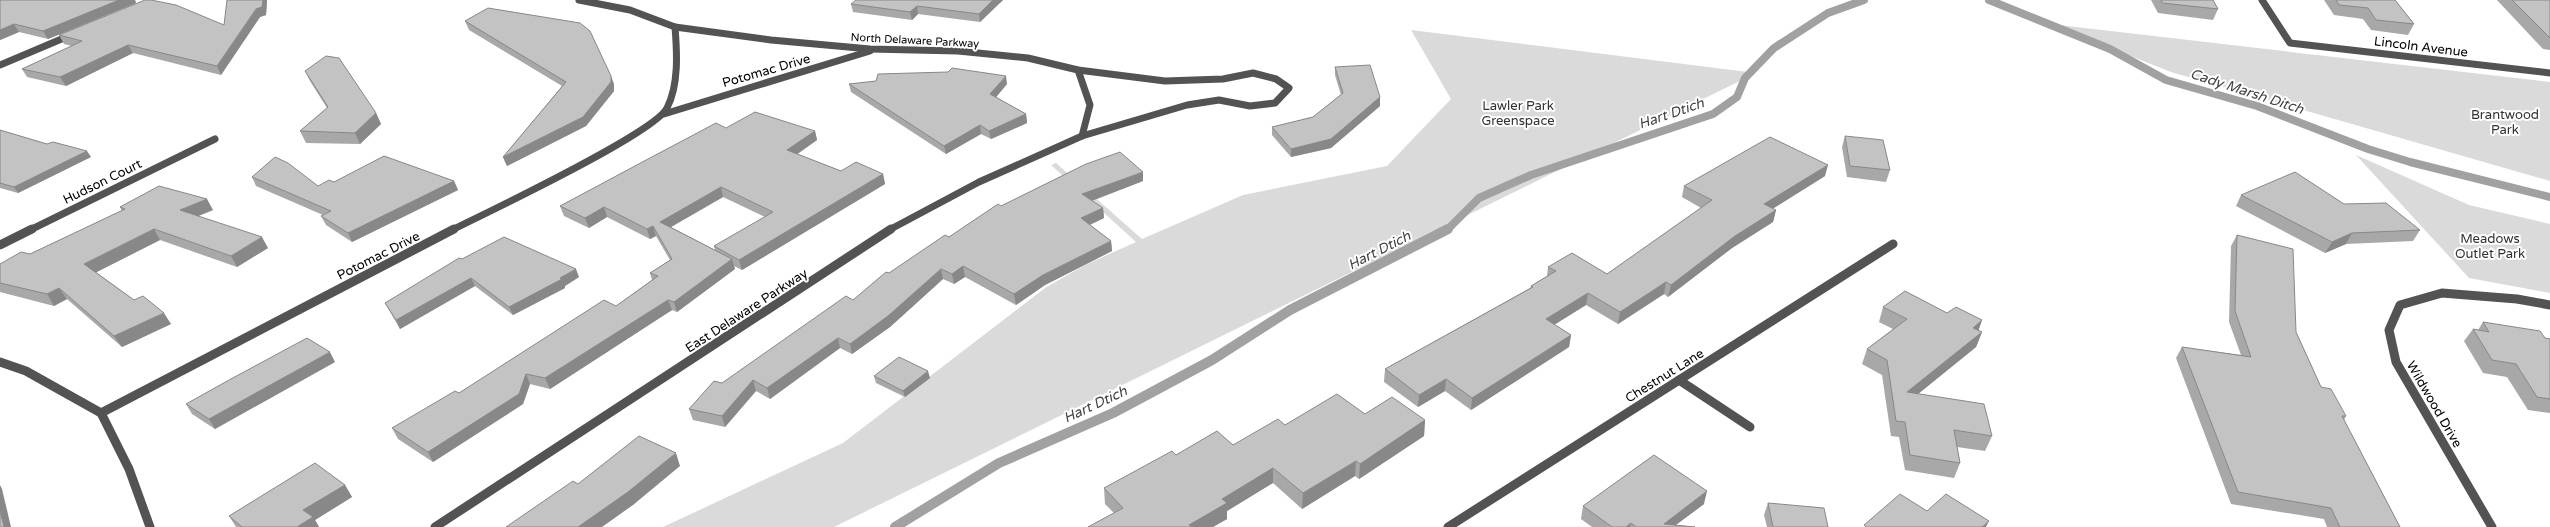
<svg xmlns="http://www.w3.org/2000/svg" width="2550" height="527" font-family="'Varela Round',sans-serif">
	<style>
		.green { fill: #dadada }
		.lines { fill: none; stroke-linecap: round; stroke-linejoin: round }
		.stream-far1 { stroke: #a1a1a1; stroke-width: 8 }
		.stream { stroke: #a1a1a1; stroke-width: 10 }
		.street-far1 { stroke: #535353; stroke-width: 7 }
		.street { stroke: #535353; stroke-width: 9 }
		.wall { fill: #a8a8a8; fill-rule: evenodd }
		.shaded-wall { fill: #888 }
		.building { fill: #c3c3c3; stroke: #888 }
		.labels { text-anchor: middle; stroke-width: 4; stroke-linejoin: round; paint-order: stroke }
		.far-street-label { font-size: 11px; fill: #000; stroke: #fff }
		.street-label { font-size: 13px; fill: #000; stroke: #fff }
		.park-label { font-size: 13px; fill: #313131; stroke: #fff }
		.water-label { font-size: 14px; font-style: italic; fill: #424242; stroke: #fff }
	</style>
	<rect width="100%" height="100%" fill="#fff"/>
	<g class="green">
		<path d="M2050 24 2550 82V181L2171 72Z"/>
		<path d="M1411 30 1756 73 834 527H663L843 443 1045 288 1085 265 1136 242 1051 165 1056 163 1142 239 1243 195 1387 166 1451 99Z"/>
		<path d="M2356 155 2469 205 2550 224V293L2469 278Z"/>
	</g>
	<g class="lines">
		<g class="stream-far1">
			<path d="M1989 0 2110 49 2166 80 2257 106 2368 149 2410 162 2550 197"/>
			<path d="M1447 230 1479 198 1531 175 1713 114 1737 97 1745 78 1774 48 1828 13 1864 0"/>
		</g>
		<path class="stream" d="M895 527 999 463 1113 413 1212 360 1290 310 1448 229"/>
		<g class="street-far1">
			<path d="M579 0 630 10 675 27 771 40 870 49 958 51 1028 58 1078 70 1165 81 1223 79 1253 73 1276 79 1289 88 1275 103 1250 106 1219 100 1187 105 1082 136 979 182 889 230"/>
			<path d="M2262 0 2290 43 2550 73"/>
			<path d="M0 65 71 35"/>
			<path d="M1078 70 1090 105 1082 136"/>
			<path d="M664 114 870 51"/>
			<path d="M30 230 215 139"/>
			<path d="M452 230C488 212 655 133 667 108 679 85 677 52 675 27"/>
		</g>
		<g class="street">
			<path d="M0 245 32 229"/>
			<path d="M0 362 26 371 101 413 129 469 150 527"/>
			<path d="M1679 380 1750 427"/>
			<path d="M101 413 454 229"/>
			<path d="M435 527 891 229"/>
			<path d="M1448 527 1893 244"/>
			<path d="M2492 527 2396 362 2389 330 2400 305 2442 293 2517 299 2550 305"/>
		</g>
	</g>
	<g class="wall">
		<path d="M0 0H135L136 3 48 39 19 32 0 40Z"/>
		<path d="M227 0H267L266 15 260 17 221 75 133 53 66 86 27 77 22 69 72 46 64 44 59 35 224 25Z"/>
		<path d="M1003 0 980 22 918 14 912 20 853 12 851 4Z"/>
		<path d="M2151 0H2213L2218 9 2213 20 2158 13Z"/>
		<path d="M2324 0H2395L2414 24 2408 35 2371 30 2363 19 2334 15Z"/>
		<path d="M2497 0H2550V50L2543 49Z"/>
		<path d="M465 21 614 84V91L586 126 507 166 503 157 562 86 469 30Z"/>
		<path d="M1335 67 1380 97V106L1331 148 1291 157 1272 135V127L1313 117 1341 95 1335 75Z"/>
		<path d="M305 71 376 113 381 124 360 144 306 143 300 131 327 108 310 81Z"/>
		<path d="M876 81 1007 84 996 97 1026 114 1027 123 991 139 981 134 946 154 851 92 849 84Z"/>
		<path d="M726 128 815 131 817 140 797 154 841 171 883 174 885 184 742 270 734 266 735 269 677 312 672 310 550 389 530 384 523 404 433 462 398 439 392 428 459 393 616 306 652 280 650 273 670 260 656 236 650 239 607 217 589 228 564 216 560 206ZM723 197 765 217 714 246 715 250 671 227Z"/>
		<path d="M0 130 47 144 91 157 18 193 0 188Z"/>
		<path d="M1845 136 1890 170 1886 182 1847 177 1842 147Z"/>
		<path d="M1825 176 1772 209 1776 210 1773 222 1732 248 1668 297 1664 294 1618 324 1586 305 1554 325 1571 335 1569 347 1471 410 1445 391 1418 407 1384 382 1385 369 1530 288 1531 286 1547 276 1548 267 1607 274 1701 208 1682 197 1684 186Z"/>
		<path d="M252 177 318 186 334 182 454 181 458 190 352 242 326 225 321 216 323 215 256 186Z"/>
		<path d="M1143 181 1092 201 1103 208 1104 218 1090 225 1111 241 1112 251 1045 285 1016 305 965 277 954 284 943 279 890 327 852 354 840 348 770 399 756 391 725 427 693 420 689 409 722 383 853 300 889 273 949 237 1001 206Z"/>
		<path d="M2241 195 2344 204 2420 230 2413 241 2346 244 2325 253 2236 206Z"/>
		<path d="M120 207 213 210 198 216 268 248 237 267 160 240 96 272 134 300 171 324 122 347 67 299 54 306 0 292V264L30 254 122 211Z"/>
		<path d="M2237 235 2296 332 2321 387 2346 416 2344 420 2400 527H2327L2324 519 2231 504 2176 358 2182 347 2241 355 2229 322 2231 246Z"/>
		<path d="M462 259 579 277 565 286V288L513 315 475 286 400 329 385 303Z"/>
		<path d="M1883 307 1947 313 1982 320 1978 330 1982 332 1976 347 1918 394 1992 436 1985 451 1957 447 1960 463 1954 478 1905 470 1899 437 1891 436 1882 375 1862 364 1867 349 1893 329 1879 322Z"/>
		<path d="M2483 322 2550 339V413L2528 410 2507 377 2483 373 2464 341 2473 329 2478 330Z"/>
		<path d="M335 362 215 429 192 414 186 404Z"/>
		<path d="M874 376 930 378 905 397 876 383Z"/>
		<path d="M1365 414 1425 420 1424 436 1359 479 1355 476 1302 509 1273 483 1227 511V519L1213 527H1088L1114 513 1105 504 1104 488 1176 455 1233 445 1285 425Z"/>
		<path d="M345 485 352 497 315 520 319 527H236L229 516Z"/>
		<path d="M1768 503 1828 527H1767L1764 515Z"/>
		<path d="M1704 504 1676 525 1695 527H1592L1581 519 1583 506Z"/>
	</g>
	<g class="shaded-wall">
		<path d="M119 0H135L136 3 48 39 43 31Z"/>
		<path d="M263 0H267L266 15 260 17 221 75 217 66Z"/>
		<path d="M993 0H1003L980 22 979 14Z"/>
		<path d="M917 6 918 14 912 20 910 12Z"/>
		<path d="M14 24 19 32 0 40V30Z"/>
		<path d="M128 45 133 53 66 86 60 77Z"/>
		<path d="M611 76 614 84V91L586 126 507 166 503 157Z"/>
		<path d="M1006 76 1007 84 992 102 990 94Z"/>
		<path d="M1380 97V106L1331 148 1291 157V149Z"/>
		<path d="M376 113 381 124 360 144 355 133Z"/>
		<path d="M1026 114 1027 123 991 139 989 131Z"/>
		<path d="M980 125 981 134 946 154 944 146Z"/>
		<path d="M815 131 817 140 789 160 787 150Z"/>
		<path d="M87 151 91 157 18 193 14 187Z"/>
		<path d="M1828 165 1825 176 1761 216 1764 204Z"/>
		<path d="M1143 172V181L1083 204 1082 194Z"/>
		<path d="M883 174 885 184 742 270 739 260Z"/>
		<path d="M454 181 458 190 352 242 348 233Z"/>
		<path d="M721 187 723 197 664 231 660 222Z"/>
		<path d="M207 199 213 210 186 221 180 210Z"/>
		<path d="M604 207 607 217 589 228 585 218Z"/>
		<path d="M1103 208 1104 218 1082 228 1081 218Z"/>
		<path d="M1776 210 1773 222 1732 248 1668 297 1671 285 1735 236Z"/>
		<path d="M653 226 656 236 650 239 647 229Z"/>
		<path d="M154 229 160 240 91 275 84 264Z"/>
		<path d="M2352 233 2346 244 2325 253 2332 242Z"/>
		<path d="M262 237 268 248 237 267 231 256Z"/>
		<path d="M1111 241 1112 251 1045 285 1016 305 1014 294 1043 275Z"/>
		<path d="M732 259 735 269 677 312 674 302Z"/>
		<path d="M963 266 965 277 954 284 952 274Z"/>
		<path d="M576 269 579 277 565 286V288L513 315 509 307 560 278Z"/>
		<path d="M941 269 943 279 890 327 852 354 850 344Z"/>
		<path d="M471 278 475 286 400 329 396 320Z"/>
		<path d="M1666 282 1664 294 1618 324 1620 312Z"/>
		<path d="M59 288 67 299 54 306 47 294Z"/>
		<path d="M1588 293 1586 305 1544 331 1546 319Z"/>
		<path d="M668 300 672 310 550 389 545 378Z"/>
		<path d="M164 313 171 324 122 347 114 336Z"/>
		<path d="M1982 320 1977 335 1973 328Z"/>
		<path d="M1982 332 1976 347 1902 407 1907 392Z"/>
		<path d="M1571 335 1569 347 1471 410 1472 398Z"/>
		<path d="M838 338 840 348 770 399 767 388Z"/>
		<path d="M330 352 335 362 215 429 209 419Z"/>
		<path d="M928 371 930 378 905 397 903 391Z"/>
		<path d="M526 374 530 384 523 404 433 462 428 452Z"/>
		<path d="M1446 379 1445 391 1418 407 1419 395Z"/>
		<path d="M753 380 756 391 725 427 722 416Z"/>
		<path d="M1425 420 1424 436 1359 479 1360 464Z"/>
		<path d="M676 453 680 466 633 505 602 527H578Z"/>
		<path d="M1356 461 1355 476 1302 509 1303 493Z"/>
		<path d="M1273 468V483L1227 511V519L1213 527H1190L1189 525 1222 499Z"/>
		<path d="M0 485 2 489 11 527H4L0 511Z"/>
		<path d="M345 485 352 497 315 520 319 527H297L303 510Z"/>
		<path d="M1707 491 1704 504 1673 527 1664 524Z"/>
		<path d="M1989 521 1986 527H1982Z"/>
		<path d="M1631 523 1630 527H1626Z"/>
	</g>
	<g class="building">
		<path d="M0 0H119L43 31 14 24 0 30Z"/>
		<path d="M145 0H151L176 5 224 25 227 0H263L262 7 256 9 217 66 128 45 60 77 22 69 82 41 59 35Z"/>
		<path d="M856 0H993L979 14 917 6 910 12 851 4Z"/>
		<path d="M2161 0H2213L2218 9 2162 3Z"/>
		<path d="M2336 0H2395L2414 24 2376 20 2368 8 2339 5Z"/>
		<path d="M2512 0H2550V38Z"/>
		<path d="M488 8 580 23 590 31 611 76V82L583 117 503 157 566 82 465 21Z"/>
		<path d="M326 56 339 58 376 113 355 133 300 131 328 107 305 71Z"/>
		<path d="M1370 65 1380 97 1331 139 1291 149 1272 127 1313 117 1343 93 1335 67Z"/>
		<path d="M952 68 1006 76 990 94 1026 114 989 131 980 125 944 146 849 84 876 81 878 74 948 72Z"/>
		<path d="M755 112 815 131 787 150 841 171 856 162 883 174 739 260 714 246 773 212 721 187 660 222 732 259 674 302 668 300 545 378 526 374 519 394 428 452 392 428 455 391 459 393 604 300 616 306 658 276 650 273 672 259 653 226 647 229 604 207 585 218 560 206 648 159 716 123 726 128Z"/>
		<path d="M0 130 47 144 53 142 87 151 14 187 0 183Z"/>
		<path d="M1845 136 1883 140 1890 170 1850 166Z"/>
		<path d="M1770 137 1828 165 1764 204 1776 210 1735 236 1671 285 1666 282 1620 312 1588 293 1546 319 1571 335 1472 398 1446 379 1419 395 1385 369 1533 287 1531 286 1556 271 1548 267 1572 253 1607 274 1712 200 1684 186Z"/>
		<path d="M1120 152 1143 172 1082 194 1103 208 1081 218 1111 241 1043 275 1014 294 963 266 952 274 941 269 888 316 850 344 838 338 767 388 753 380 722 416 689 409 714 381 722 383 846 296 853 300 886 272 889 273 945 235 949 237 998 204 1001 206 1086 164Z"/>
		<path d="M384 156 454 181 348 233 321 216 331 211 252 177 275 157 288 163 318 186 329 180 334 182Z"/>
		<path d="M2295 172 2344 204 2386 203 2420 230 2352 233 2332 242 2241 195Z"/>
		<path d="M159 186 207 199 180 210 262 237 231 256 154 229 84 264 134 300 143 296 164 313 114 336 59 288 47 294 0 283V264L21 252 30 254 125 209 120 207Z"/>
		<path d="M2237 235 2293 249 2296 332 2321 387 2331 389 2346 416H2342L2400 527H2340L2331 508 2238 492 2182 347 2251 357 2235 311Z"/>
		<path d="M504 237 576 269 560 278 562 279 509 307 471 278 396 320 385 303 459 258 462 259Z"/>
		<path d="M1905 291 1947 313 1956 307 1982 320 1973 328 1982 332 1907 392 1984 404 1992 436 1954 430 1960 463 1910 455 1905 422 1896 421 1887 360 1867 349 1907 319 1883 307Z"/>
		<path d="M2483 322 2540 331 2545 338 2550 339V399L2537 397 2516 364 2492 360 2473 329 2489 332Z"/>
		<path d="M307 338 330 352 209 419 186 404 229 380Z"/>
		<path d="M899 357 928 371 903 391 874 376Z"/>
		<path d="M1337 394 1365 414 1392 397 1425 420 1360 464 1356 461 1303 493 1273 468 1222 499 1227 503 1189 525 1192 527H1088L1123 508 1104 488 1172 451 1176 455 1217 431 1233 445 1278 419 1285 425Z"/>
		<path d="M639 436 676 453 628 492 578 527H506L573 481 578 484Z"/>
		<path d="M1654 455 1707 491 1664 524 1695 527H1636L1631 523 1626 527H1612L1583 506Z"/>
		<path d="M315 463 345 485 303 510 313 517 297 527H242L229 516Z"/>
		<path d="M1900 494 1927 511 1946 494 1989 521 1982 527H1866L1864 525Z"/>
		<path d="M1768 503 1824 508 1828 527H1773Z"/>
		<path d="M0 511 4 527H0Z"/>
	</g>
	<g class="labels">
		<g class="far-street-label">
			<text transform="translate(915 40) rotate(3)" y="4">North Delaware Parkway</text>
		</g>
		<g class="street-label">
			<text transform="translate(2421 46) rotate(7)" y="5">Lincoln Avenue</text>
			<text transform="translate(766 70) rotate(-16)" y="5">Potomac Drive</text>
			<text transform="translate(102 181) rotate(-26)" y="5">Hudson Court</text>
			<text transform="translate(378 255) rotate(-27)" y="5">Potomac Drive</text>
			<text transform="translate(746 310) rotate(-33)" y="5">East Delaware Parkway</text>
			<text transform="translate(1664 375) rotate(-32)" y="5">Chestnut Lane</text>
			<text transform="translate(2435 404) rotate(60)" y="5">Wildwood Drive</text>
		</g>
		<g class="park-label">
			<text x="1518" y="110">Lawler Park<tspan x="1518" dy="15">Greenspace</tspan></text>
			<text x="2505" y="119">Brantwood<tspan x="2505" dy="15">Park</tspan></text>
			<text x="2490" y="243">Meadows<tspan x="2490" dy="15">Outlet Park</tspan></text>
		</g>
		<g class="water-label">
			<text transform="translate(2247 91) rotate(18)" y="5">Cady Marsh Ditch</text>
			<text transform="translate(1671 113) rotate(-19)" y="5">Hart Dtich</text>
			<text transform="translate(1379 250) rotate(-27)" y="5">Hart Dtich</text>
			<text transform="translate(1095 404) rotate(-25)" y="5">Hart Dtich</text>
		</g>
	</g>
</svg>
